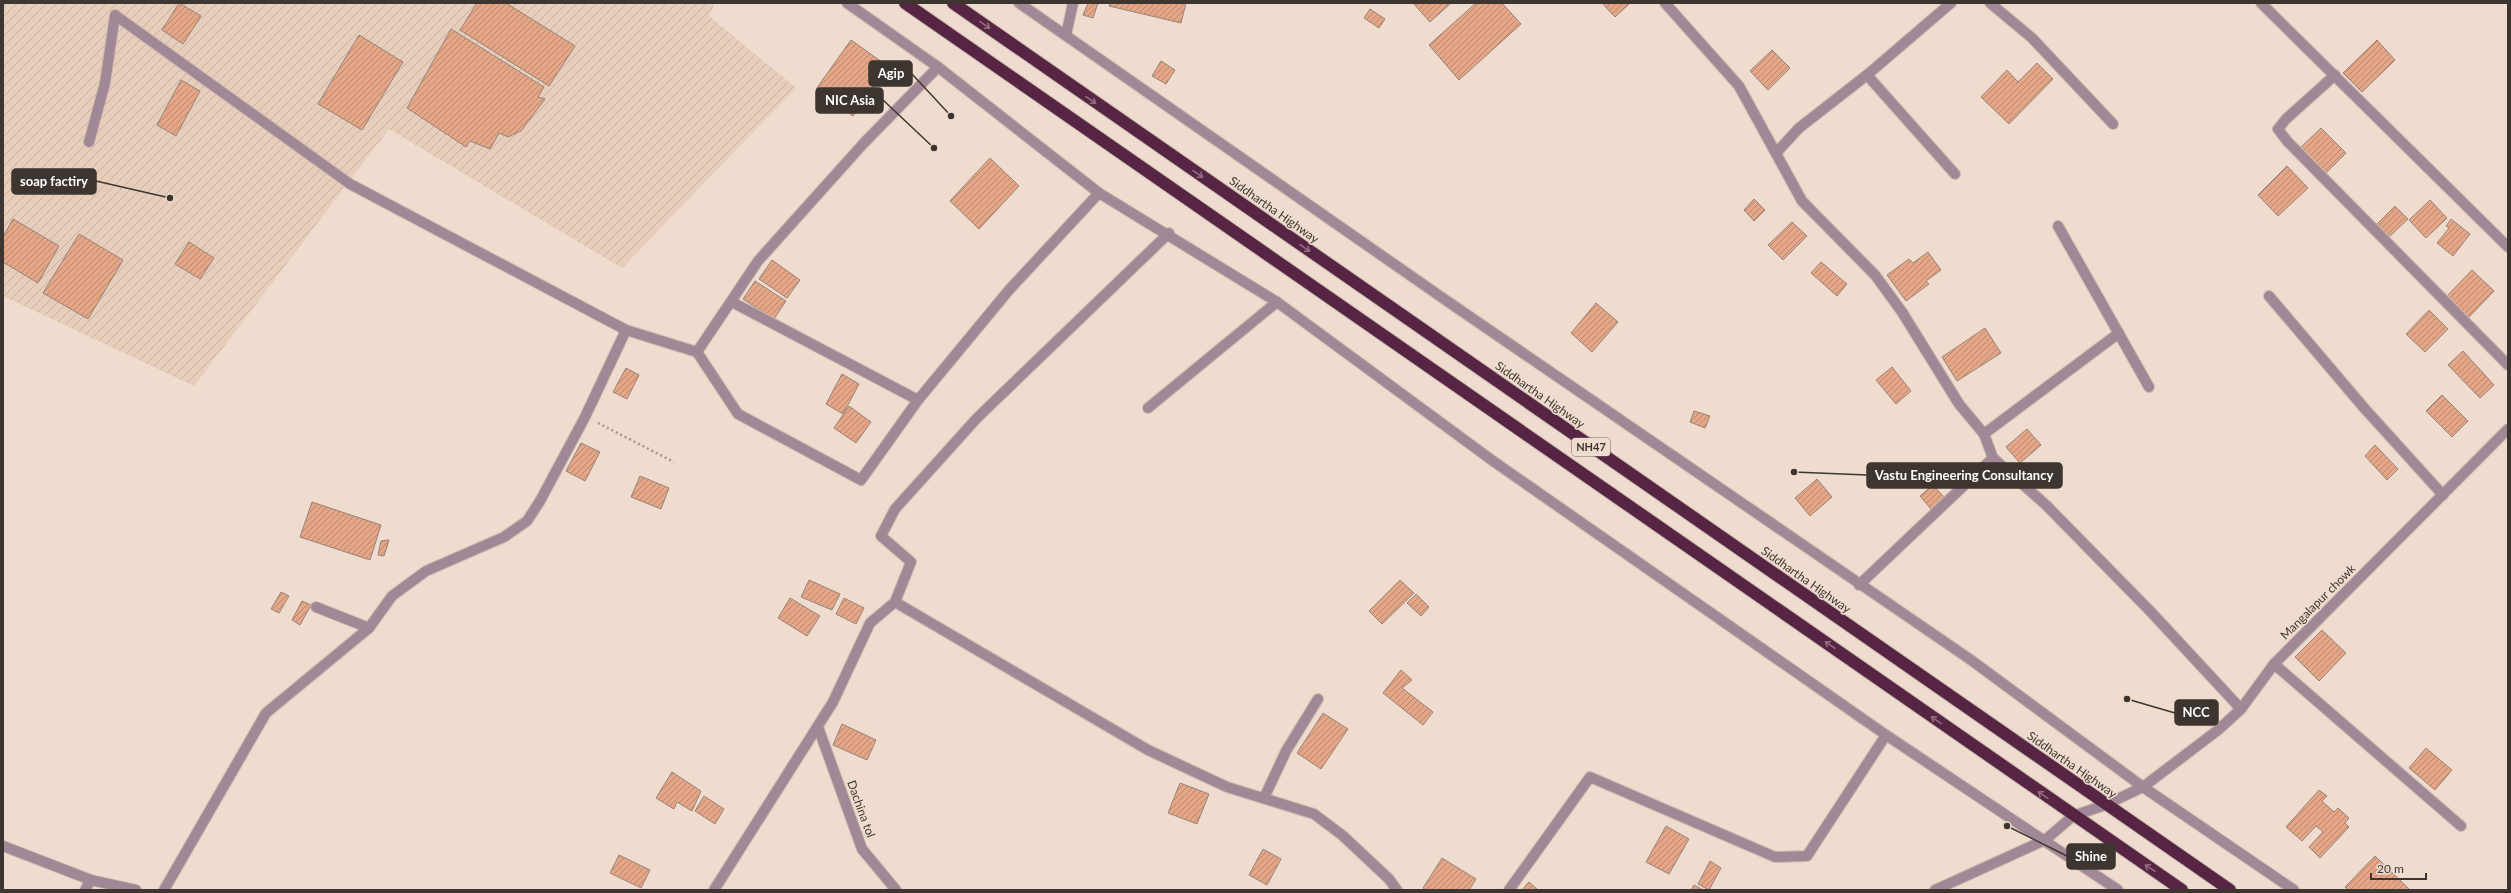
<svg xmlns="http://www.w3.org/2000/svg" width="2511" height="893" font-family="Lato,sans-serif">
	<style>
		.industrial { fill: url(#industrial-furrows) }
		.building { fill: url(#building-hatch); stroke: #97847a }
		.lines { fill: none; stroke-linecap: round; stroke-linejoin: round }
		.minor-casing { stroke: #cbbbaf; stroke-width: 12 }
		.highway-casing { stroke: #cbbbaf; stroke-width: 14 }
		.path { stroke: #a4968c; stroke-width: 2.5; stroke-dasharray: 2 3; stroke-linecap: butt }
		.minor { stroke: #a28896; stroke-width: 10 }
		.highway { stroke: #572544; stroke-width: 12 }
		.oneway { stroke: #946e7c }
		.labels { text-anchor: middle; stroke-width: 3; stroke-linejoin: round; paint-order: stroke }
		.shield { fill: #efdccf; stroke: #726860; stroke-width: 1 }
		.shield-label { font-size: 11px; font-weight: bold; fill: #3d3630 }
		.street-label { font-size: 12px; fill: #3d3630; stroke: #efdccf }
		.leader { fill: none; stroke: #3d3630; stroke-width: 1.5 }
		.callout-dot { fill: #3d3630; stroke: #efdccf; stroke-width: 1.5 }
		.callout { fill: #3d3630; stroke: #3d3630; stroke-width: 1.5 }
		.callout-label { font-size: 13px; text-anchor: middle; font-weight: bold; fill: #fff }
	</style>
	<defs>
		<pattern id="industrial-furrows" width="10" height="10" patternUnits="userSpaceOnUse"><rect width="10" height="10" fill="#e7cebb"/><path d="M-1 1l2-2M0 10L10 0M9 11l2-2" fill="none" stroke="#c7b2a1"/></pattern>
		<pattern id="building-hatch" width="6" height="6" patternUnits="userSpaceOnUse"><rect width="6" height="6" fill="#e4a687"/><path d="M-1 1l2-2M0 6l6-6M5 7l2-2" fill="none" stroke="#ba886f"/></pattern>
	</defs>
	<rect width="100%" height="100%" fill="#efdccf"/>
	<path class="industrial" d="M3 3H715L709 16 796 88 622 268 389 129 194 386 3 296Z"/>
	<g class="building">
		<path d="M179 3 201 16 183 44 162 30Z"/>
		<path d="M477 3H506L575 46 549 86 460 30Z"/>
		<path d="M1088 3H1098L1093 18 1083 15Z"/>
		<path d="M1110 3H1186L1181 23 1109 6Z"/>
		<path d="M1413 3H1451L1430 22Z"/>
		<path d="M1476 3H1502L1521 24 1459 80 1429 45Z"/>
		<path d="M1602 3H1630L1615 17Z"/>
		<path d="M1370 9 1385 19 1379 28 1364 18Z"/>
		<path d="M451 29 544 87 538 97 545 99 521 131 508 137 499 133 490 149 470 141 466 147 407 108Z"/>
		<path d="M359 35 403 62 362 130 318 104Z"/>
		<path d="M851 40 889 67 853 116 816 89Z"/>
		<path d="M2377 40 2395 60 2362 92 2343 73Z"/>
		<path d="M1772 50 1790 68 1768 90 1750 71Z"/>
		<path d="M1161 61 1175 70 1166 84 1152 76Z"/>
		<path d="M2037 63 2053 79 2009 124 1981 97 2007 70 2018 82Z"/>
		<path d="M181 80 200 91 176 136 157 125Z"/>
		<path d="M2321 128 2346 153 2324 175 2299 149Z"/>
		<path d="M990 158 1019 186 979 229 950 201Z"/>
		<path d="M2287 166 2308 188 2278 216 2258 195Z"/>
		<path d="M1754 199 1765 210 1754 221 1744 210Z"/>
		<path d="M2430 200 2447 218 2426 238 2409 220Z"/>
		<path d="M2395 206 2408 219 2389 237 2377 224Z"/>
		<path d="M13 219 59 246 38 283 3 262V237Z"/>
		<path d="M2451 219 2470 234 2453 256 2437 243 2449 228 2446 226Z"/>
		<path d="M1792 222 1807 236 1783 260 1768 245Z"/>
		<path d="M79 234 123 260 88 319 43 293Z"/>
		<path d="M189 242 214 258 200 279 175 264Z"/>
		<path d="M1928 252 1941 270 1926 281 1929 284 1906 301 1887 275 1909 259 1913 263Z"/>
		<path d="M772 260 800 280 787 298 759 279Z"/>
		<path d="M1821 262 1847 284 1837 296 1811 273Z"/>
		<path d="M2472 270 2494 291 2468 318 2447 296Z"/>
		<path d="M755 281 786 301 774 319 743 299Z"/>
		<path d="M1596 303 1618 322 1592 352 1571 333Z"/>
		<path d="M2429 310 2448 329 2425 352 2406 334Z"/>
		<path d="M1985 328 2001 353 1957 381 1942 357Z"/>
		<path d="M2463 351 2494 385 2480 398 2448 365Z"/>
		<path d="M1892 367 1911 391 1896 404 1876 380Z"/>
		<path d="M626 368 639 375 627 399 613 392Z"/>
		<path d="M842 374 859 384 843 414 826 404Z"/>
		<path d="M2442 395 2468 421 2452 437 2426 411Z"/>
		<path d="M849 406 871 422 856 443 834 428Z"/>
		<path d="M1694 411 1710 416 1705 428 1690 422Z"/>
		<path d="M2027 429 2041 445 2020 463 2006 447Z"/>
		<path d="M581 443 600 452 585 481 566 471Z"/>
		<path d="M2375 445 2398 469 2387 480 2365 456Z"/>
		<path d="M640 476 669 488 661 509 631 497Z"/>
		<path d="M1817 479 1832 497 1810 516 1795 498Z"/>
		<path d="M1933 485 1944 497 1931 509 1920 496Z"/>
		<path d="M312 502 381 525 370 560 300 537Z"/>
		<path d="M389 540 384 556 378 555 381 541Z"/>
		<path d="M809 580 840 594 832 610 801 597Z"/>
		<path d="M1400 580 1414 593 1382 624 1369 611Z"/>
		<path d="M281 592 289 596 279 613 271 609Z"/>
		<path d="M1416 594 1429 607 1421 616 1407 603Z"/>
		<path d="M790 598 820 616 807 636 778 618Z"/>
		<path d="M844 598 864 608 856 624 836 614Z"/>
		<path d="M302 601 311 605 300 625 292 620Z"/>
		<path d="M2322 630 2346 653 2319 681 2295 657Z"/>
		<path d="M1401 670 1412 680 1402 688 1433 712 1423 725 1383 693Z"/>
		<path d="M1323 713 1348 729 1321 769 1297 753Z"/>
		<path d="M842 724 876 740 867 760 833 745Z"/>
		<path d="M2426 748 2452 770 2435 790 2409 768Z"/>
		<path d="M672 772 701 791 692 811 677 802 674 809 656 798Z"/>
		<path d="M1180 783 1209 794 1197 824 1168 813Z"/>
		<path d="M2319 790 2327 796 2322 801 2334 812 2338 808 2349 818 2345 823 2349 827 2320 858 2309 847 2323 832 2316 826 2302 841 2286 827Z"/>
		<path d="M704 796 724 809 715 824 695 811Z"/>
		<path d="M1666 826 1689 839 1669 874 1646 862Z"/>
		<path d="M1263 849 1281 859 1267 885 1249 875Z"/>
		<path d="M619 855 650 870 641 888 610 873Z"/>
		<path d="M2375 856 2410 890H2348L2345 887Z"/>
		<path d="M1442 858 1476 879 1469 890H1426L1423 888Z"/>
		<path d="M1710 861 1721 868 1709 890 1698 884Z"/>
		<path d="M1529 882 1538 890H1522Z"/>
		<path d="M1694 885 1703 890H1691Z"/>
	</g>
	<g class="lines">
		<g class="minor-casing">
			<g id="minor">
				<path d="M847 3 938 67 1099 193 1277 302 1493 461 1886 735 2118 890"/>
				<path d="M1019 3 1447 301 1971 660 2143 787 2294 890"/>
				<path d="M1665 3 1739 86 1802 201 1875 275 1902 312 1959 404 1984 434 1993 458 2046 505 2151 612 2241 709"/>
				<path d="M1990 3 2032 38 2113 124"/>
				<path d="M2261 3 2508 247"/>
				<path d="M1066 35 1073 3"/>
				<path d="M1867 75 1955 174"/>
				<path d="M2335 75 2286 119 2278 129 2287 141 2508 365"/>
				<path d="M89 142 105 83 115 15 350 184 626 330 697 352 758 261 863 144 938 67"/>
				<path d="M1776 153 1799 128 1867 75 1951 3"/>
				<path d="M2058 226 2149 387"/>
				<path d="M2269 296 2365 409 2443 495"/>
				<path d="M732 302 918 400"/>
				<path d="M697 352 738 414 861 480 918 400 1009 290 1099 193"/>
				<path d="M1148 408 1277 302"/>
				<path d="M1984 434 2119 333"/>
				<path d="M1859 585 1993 458"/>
				<path d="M895 602 1148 750 1227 787 1314 814 1342 835 1389 879 1397 890"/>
				<path d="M316 607 369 628"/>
				<path d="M2274 664 2461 826"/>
				<path d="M818 727 862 849 896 890"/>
				<path d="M1264 798 1286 751 1318 699"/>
				<path d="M3 846 91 880 136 890"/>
				<path d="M85 890 91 880"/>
				<path d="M164 890 266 713 369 628 392 596 426 571 504 537 527 521 540 501 585 417 626 330"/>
				<path d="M714 890 833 702 870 623 895 602 911 562 881 536 895 509 977 418 1169 233"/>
				<path d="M1509 890 1590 777 1775 857 1807 856 1886 735"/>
				<path d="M1935 890 2045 840 2073 816 2105 805 2143 787 2218 730 2241 709 2274 664 2508 429"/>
			</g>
		</g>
		<g class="highway-casing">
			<g id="highway">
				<path d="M905 3 2182 890"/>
				<path d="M953 3 2230 890"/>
			</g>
		</g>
		<path class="path" d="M598 423 674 462"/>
		<use href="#minor" class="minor"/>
		<use href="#highway" class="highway"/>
	</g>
	<defs><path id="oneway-shaft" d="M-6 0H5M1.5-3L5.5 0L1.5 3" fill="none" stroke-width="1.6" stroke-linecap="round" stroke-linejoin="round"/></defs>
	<g class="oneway">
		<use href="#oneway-shaft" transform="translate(985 25) rotate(35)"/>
		<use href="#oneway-shaft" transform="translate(1091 100) rotate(35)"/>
		<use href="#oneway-shaft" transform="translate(1198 174) rotate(35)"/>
		<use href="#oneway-shaft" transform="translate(1305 248) rotate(35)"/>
		<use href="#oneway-shaft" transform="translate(1830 645) rotate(-145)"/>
		<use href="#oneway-shaft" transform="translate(1936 720) rotate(-145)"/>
		<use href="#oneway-shaft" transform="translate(2043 795) rotate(-145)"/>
		<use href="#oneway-shaft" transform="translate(2150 868) rotate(-146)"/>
	</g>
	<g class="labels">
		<rect class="shield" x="1572" y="438" width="38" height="18" rx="3"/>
		<g class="shield-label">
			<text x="1591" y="451">NH47</text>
		</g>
		<g class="street-label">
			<text transform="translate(1274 210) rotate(35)" y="4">Siddhartha Highway</text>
			<text transform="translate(1540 395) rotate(35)" y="4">Siddhartha Highway</text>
			<text transform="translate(1806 580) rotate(35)" y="4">Siddhartha Highway</text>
			<text transform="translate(2318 602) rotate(-45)" y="4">Mangalapur chowk</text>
			<text transform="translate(2072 765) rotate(35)" y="4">Siddhartha Highway</text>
			<text transform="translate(861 809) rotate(70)" y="4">Dachina tol</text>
		</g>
	</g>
	<path class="leader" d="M951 116L912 74M934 148L883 100M170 198L96 181M1794 472L1867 475M2127 699L2175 713M2007 826L2067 856"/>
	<g class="callout-dot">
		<circle cx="951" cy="116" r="4"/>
		<circle cx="934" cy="148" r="4"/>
		<circle cx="170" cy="198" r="4"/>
		<circle cx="1794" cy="472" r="4"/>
		<circle cx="2127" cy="699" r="4"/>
		<circle cx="2007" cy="826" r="4"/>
	</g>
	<g class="callout">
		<rect x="869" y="61" width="43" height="25" rx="4"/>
		<rect x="816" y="88" width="67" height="25" rx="4"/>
		<rect x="12" y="169" width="84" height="25" rx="4"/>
		<rect x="1867" y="463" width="195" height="25" rx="4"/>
		<rect x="2175" y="700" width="43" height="25" rx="4"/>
		<rect x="2067" y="844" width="48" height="25" rx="4"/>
	</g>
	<g class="callout-label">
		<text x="891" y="78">Agip</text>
		<text x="850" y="105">NIC Asia</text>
		<text x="54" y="186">soap factiry</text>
		<text x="1964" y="480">Vastu Engineering Consultancy</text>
		<text x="2196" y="717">NCC</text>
		<text x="2091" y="861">Shine</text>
	</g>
	<rect width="2511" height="893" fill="none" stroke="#3d3630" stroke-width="8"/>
	<path d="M2371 873v6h55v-6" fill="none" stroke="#3d3630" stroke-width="2"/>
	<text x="2377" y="873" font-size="12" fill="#3d3630" stroke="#efdccf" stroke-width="3" paint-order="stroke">20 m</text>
</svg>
